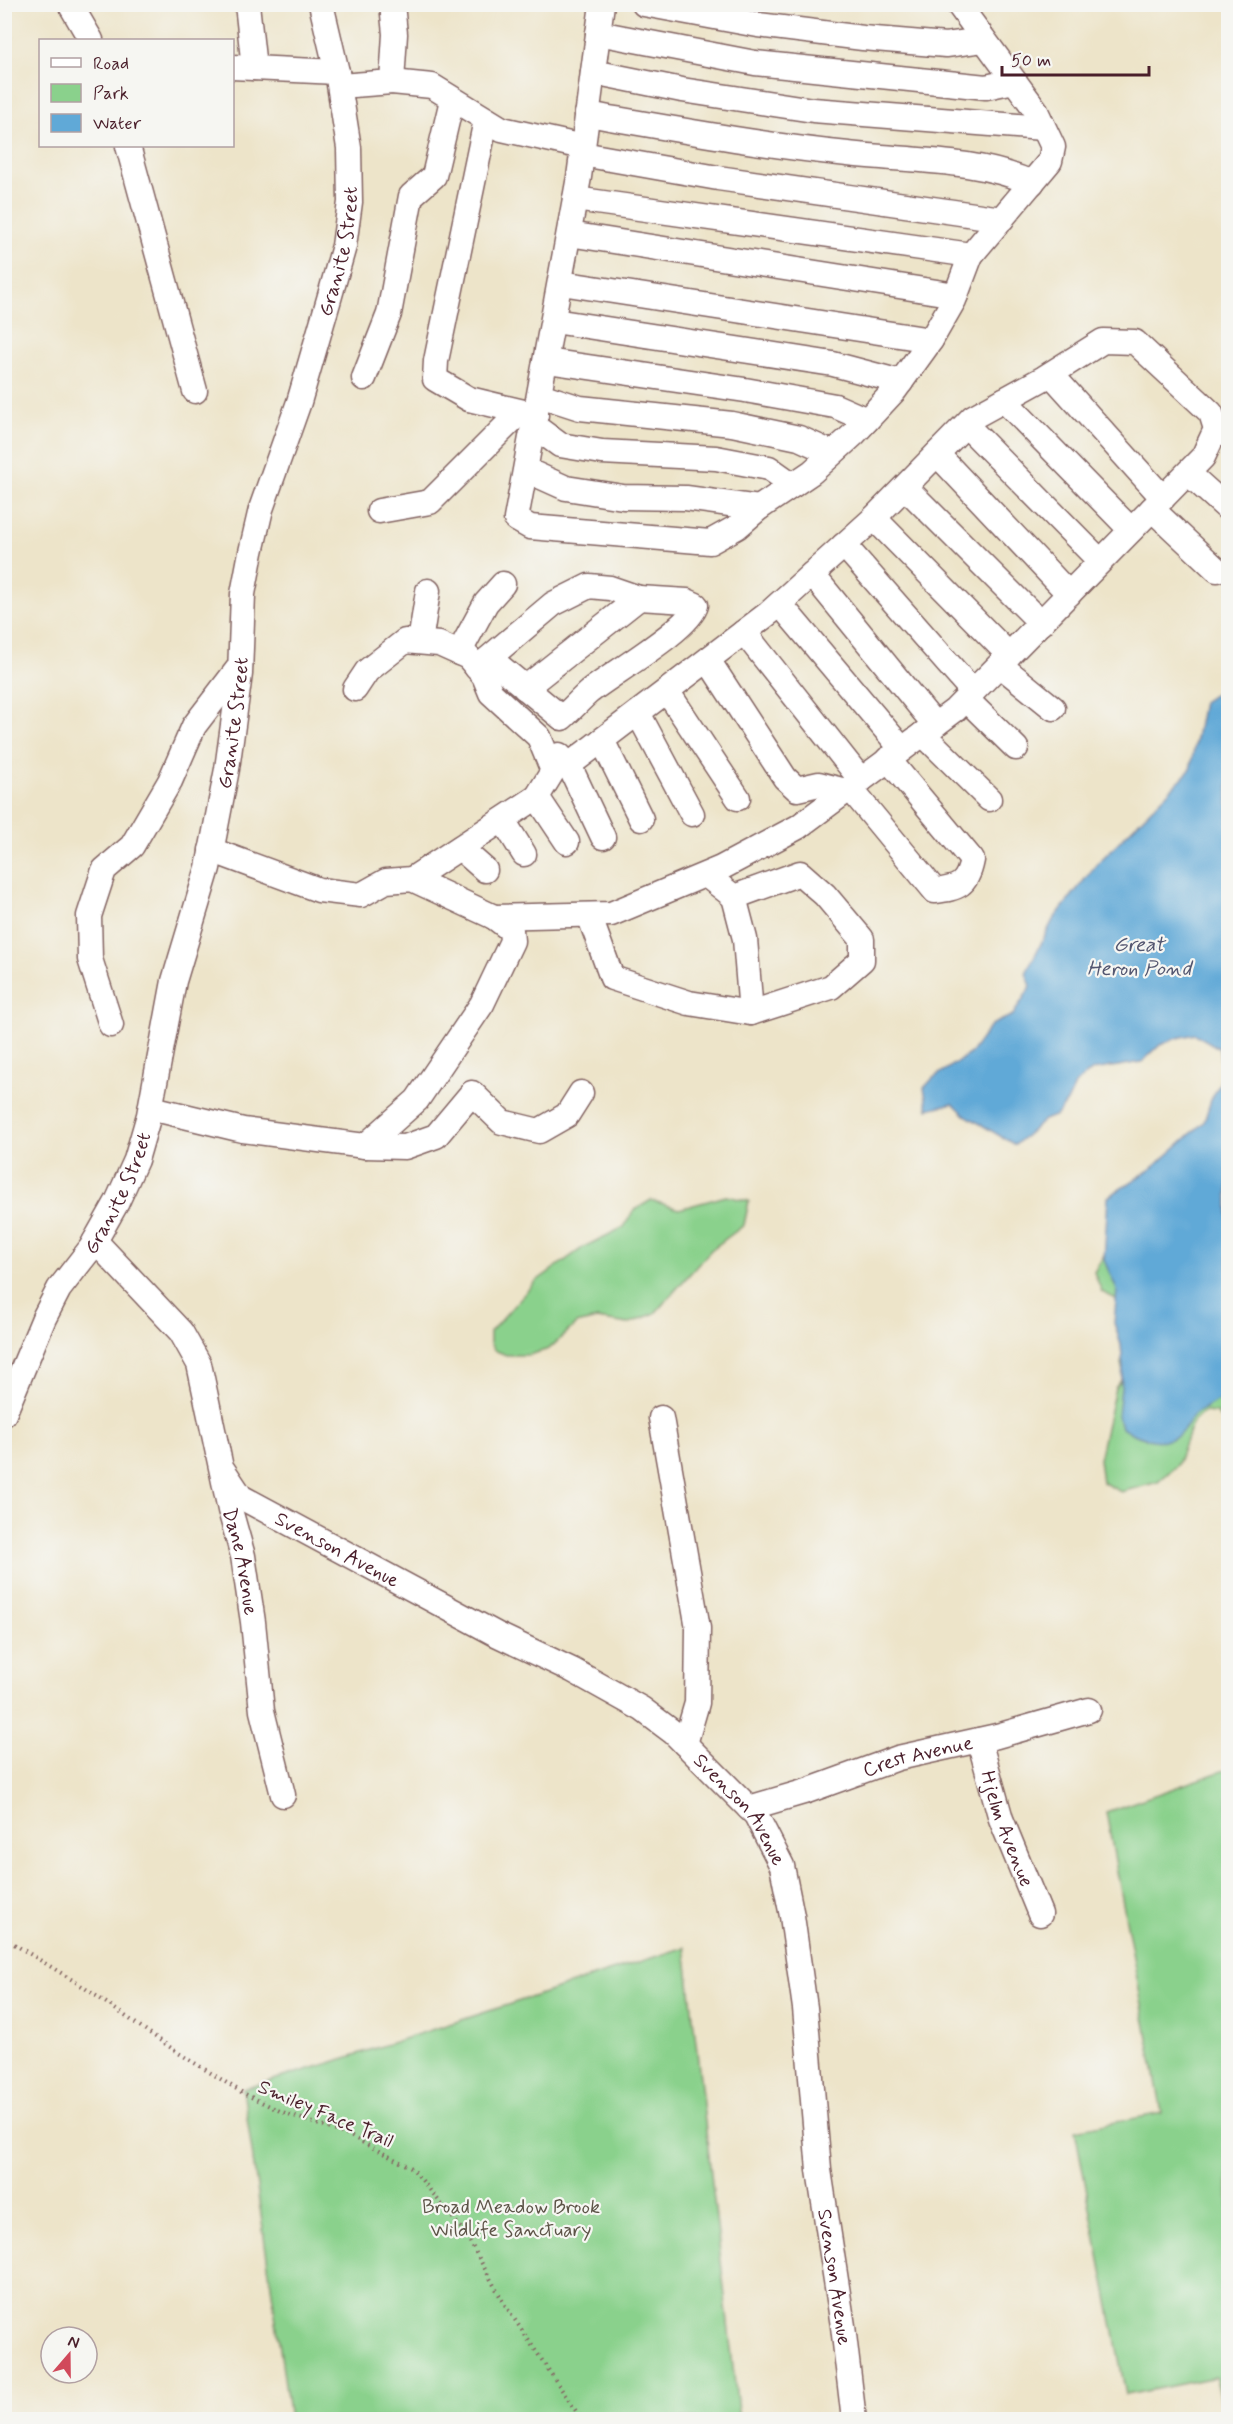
<svg xmlns="http://www.w3.org/2000/svg" width="1233" height="2424" font-family="Mynerve,sans-serif">
	<style>
		.green { fill: #8ad18c; stroke: #6a785c; stroke-width: 1.5 }
		.water { fill: #60a9d7; stroke: #556481; stroke-width: 1.5 }
		.lines { fill: none; stroke-linecap: round; stroke-linejoin: round }
		.minor-casing { stroke: #836462; stroke-width: 27 }
		.path { stroke: #836462; stroke-width: 4; stroke-dasharray: 1.5 4.5; stroke-linecap: butt }
		.minor { stroke: #fff; stroke-width: 24 }
		.labels { text-anchor: middle; stroke-width: 4.5; stroke-linejoin: round; paint-order: stroke }
		.street-label { font-size: 20px; fill: #4a1f2b; stroke: #f6f6f2 }
		.park-label { font-size: 20px; fill: #5d5448; stroke: #f6f6f2 }
		.water-label { font-size: 21px; font-style: italic; fill: #535670; stroke: #f6f6f2 }
	</style>
	<rect width="100%" height="100%" fill="#f6f6f2"/>
	<filter id="ink" filterUnits="userSpaceOnUse"><feTurbulence type="fractalNoise" baseFrequency=".0167" numOctaves="2"/><feDisplacementMap in="SourceGraphic" scale="12" xChannelSelector="R" yChannelSelector="G"/><feConvolveMatrix kernelMatrix="1 2 1 2 8 2 1 2 1" color-interpolation-filters="sRGB"/></filter>
	<filter id="wash" filterUnits="userSpaceOnUse"><feTurbulence type="fractalNoise" baseFrequency=".008" numOctaves="4" result="noise"/><feDisplacementMap in="SourceGraphic" scale="24" xChannelSelector="R" yChannelSelector="G"/><feGaussianBlur stdDeviation="1.35" result="paint"/><feColorMatrix in="noise" values="0 0 0 0 0 0 0 0 0 0 0 0 0 0 0 0 0 1.4 0 .05"/><feComposite in="paint" operator="in"/></filter>
	<g filter="url(#wash)">
		<rect width="100%" height="100%" fill="#ede4c9"/>
		<g class="green">
			<path d="M726 1196 749 1201 744 1225 711 1250 655 1313 628 1324 597 1319 576 1324 549 1349 529 1355H506L494 1350 490 1343V1332L535 1282 584 1247 624 1227 633 1211 651 1200 679 1209Z"/>
			<path d="M1117 1233 1228 1309V1426L1216 1413 1204 1412 1192 1423 1177 1465 1158 1482 1121 1492 1102 1482 1099 1459 1115 1388 1124 1377 1121 1363 1139 1321 1134 1308 1102 1292 1094 1272Z"/>
			<path d="M1228 1769V2419L1225 2420 1216 2377 1126 2395 1075 2130 1162 2113 1106 1812Z"/>
			<path d="M685 1947 739 2419H290L243 2089 330 2063Z"/>
		</g>
		<path class="water" d="M1228 688V1404L1218 1400C1211 1405 1201 1409 1194 1415 1189 1420 1187 1427 1183 1431 1166 1449 1140 1438 1121 1428L1118 1416 1123 1368 1121 1345 1114 1323 1117 1290 1104 1260 1108 1197 1154 1167 1204 1122 1211 1100 1220 1083 1222 1070 1219 1048 1195 1034 1177 1038 1160 1045 1142 1062 1093 1070 1076 1083 1067 1102 1057 1115 1044 1120 1015 1145 965 1115 953 1103 928 1109 924 1088 933 1078 971 1053 991 1025 1013 1015 1031 986 1026 973 1053 920 1096 865 1190 770 1203 702 1219 691Z"/>
	</g>
	<g filter="url(#ink)">
		<g class="lines">
			<g class="minor-casing">
				<g id="minor">
					<path d="M70 4 91 40"/>
					<path d="M247 4 254 68"/>
					<path d="M602 4 579 177 516 519 530 527 710 542 737 527 759 508 812 472 854 434 895 390 931 340 954 300 971 255 1050 161 1053 147 1035 109 958 4"/>
					<path d="M644 4 758 25 863 38 946 45 983 40"/>
					<path d="M598 33 755 63 986 87 1014 81"/>
					<path d="M232 67 337 72"/>
					<path d="M593 72 682 90 813 110 1043 128"/>
					<path d="M392 82 432 86 502 129 583 147"/>
					<path d="M340 86 392 82 395 34 392 4"/>
					<path d="M587 114C674 129 761 145 848 154 909 161 975 158 1032 183"/>
					<path d="M486 120 436 361 435 379 469 399 536 415"/>
					<path d="M128 146 195 391"/>
					<path d="M582 154 718 178 1002 219"/>
					<path d="M575 199 971 255"/>
					<path d="M569 234 956 295"/>
					<path d="M561 283 931 340"/>
					<path d="M554 321 833 364 901 382"/>
					<path d="M547 361 745 390 835 406 867 420"/>
					<path d="M1051 374 1163 498"/>
					<path d="M364 378 389 314 411 196 434 176 452 100"/>
					<path d="M540 395 580 408 732 424 799 438 832 453"/>
					<path d="M1004 400 1131 530"/>
					<path d="M966 425 1100 561"/>
					<path d="M534 426 560 445 602 452 716 458 769 468 793 485"/>
					<path d="M937 454 1069 594"/>
					<path d="M526 470 566 488 623 497 686 498 759 508"/>
					<path d="M1188 473 1228 509"/>
					<path d="M905 487 1041 623"/>
					<path d="M1152 509 1217 570"/>
					<path d="M379 511 430 502 520 412"/>
					<path d="M874 518 1009 655"/>
					<path d="M844 545 973 692"/>
					<path d="M812 574 935 725"/>
					<path d="M589 586 610 588 639 598 687 601 696 605C690 629 611 674 589 692 580 700 571 710 562 718L499 666 477 668 553 604Z"/>
					<path d="M780 604 902 749"/>
					<path d="M744 632 861 780"/>
					<path d="M420 642 428 591"/>
					<path d="M459 653 486 603 503 584"/>
					<path d="M708 660 785 778 797 789 819 784 846 791"/>
					<path d="M1000 665 1053 708"/>
					<path d="M525 688 639 598"/>
					<path d="M355 689 367 671 405 641 439 644 468 657 484 676 491 693 539 737 553 771 537 797 412 879"/>
					<path d="M667 691 738 798"/>
					<path d="M966 699 1016 748"/>
					<path d="M638 713 692 814"/>
					<path d="M923 734 989 799"/>
					<path d="M602 740 641 819"/>
					<path d="M559 755 569 765 603 837"/>
					<path d="M850 788 935 891C958 888 967 886 972 860L888 759"/>
					<path d="M537 797 567 842"/>
					<path d="M503 820 524 854"/>
					<path d="M460 848 485 870"/>
					<path d="M734 897 745 939 751 1013"/>
					<path d="M589 915 612 978 689 1003 751 1013 831 987 862 960V939L825 895 800 873 734 897 706 875"/>
					<path d="M494 917 611 914 721 868 798 827 955 710 1203 457 1216 429 1211 413 1135 342 1103 341 1044 378 973 417 874 518 769 613 569 765"/>
					<path d="M111 1025 90 959 89 916 104 870 132 846 170 781 194 726 240 666"/>
					<path d="M151 1108 243 1130 365 1146 417 1100 482 1004 512 941 511 930 494 917 412 879 386 881 361 895 319 890 211 850"/>
					<path d="M365 1146 405 1147 436 1136 472 1093 502 1122 539 1131 567 1115 581 1093"/>
					<path id="s1" d="M95 1241 181 1332 199 1364 230 1510 243 1556 253 1622 262 1711 283 1795"/>
					<path id="s2" d="M4 1414 44 1318 59 1289 91 1248 117 1202 136 1160 149 1115 174 981 208 868 227 769 240 674 243 594 251 552 261 509 299 402 329 299 344 246 350 202 349 148 337 72 321 4"/>
					<path d="M661 1418 698 1628 697 1703 685 1744"/>
					<path id="s3" d="M223 1470 241 1497 496 1634 572 1670 642 1709 674 1733 756 1815 782 1866 792 1916 805 2008 819 2170 843 2326 854 2420"/>
					<path id="s4" d="M979 1740 1001 1819 1040 1914"/>
					<path id="s5" d="M749 1808 807 1791 898 1758 997 1736 1089 1710"/>
				</g>
			</g>
			<path class="path" d="M4 1938 79 1984 177 2052 243 2093 280 2111 350 2136 412 2168 465 2233 505 2305 582 2420"/>
			<use href="#minor" class="minor"/>
		</g>
	</g>
	<g class="labels">
		<g class="street-label">
			<text dy="7" stroke="none"><textPath href="#s2" startOffset="1222">Granite Street</textPath></text>
			<text dy="7" stroke="none"><textPath href="#s2" startOffset="736">Granite Street</textPath></text>
			<text dy="7" stroke="none"><textPath href="#s2" startOffset="250">Granite Street</textPath></text>
			<text dy="7" stroke="none"><textPath href="#s3" startOffset="142">Svenson Avenue</textPath></text>
			<text dy="7" stroke="none"><textPath href="#s1" startOffset="364">Dane Avenue</textPath></text>
			<text dy="7" stroke="none"><textPath href="#s5" startOffset="177">Crest Avenue</textPath></text>
			<text dy="7" stroke="none"><textPath href="#s3" startOffset="628">Svenson Avenue</textPath></text>
			<text dy="7" stroke="none"><textPath href="#s4" startOffset="93">Hjelm Avenue</textPath></text>
			<text transform="translate(326 2113) rotate(23)" y="7">Smiley Face Trail</text>
			<text dy="7" stroke="none"><textPath href="#s3" startOffset="1114">Svenson Avenue</textPath></text>
		</g>
		<g class="park-label">
			<text x="511" y="2213">Broad Meadow Brook<tspan x="511" dy="23">Wildlife Sanctuary</tspan></text>
		</g>
		<g class="water-label">
			<text x="1139" y="951">Great<tspan x="1139" dy="24">Heron Pond</tspan></text>
		</g>
	</g>
	<rect width="1233" height="2424" fill="none" stroke="#f6f6f2" stroke-width="24"/>
	<rect x="39" y="39" width="195" height="108" fill="#f6f6f2" stroke="#b1a0a2" stroke-width="1.5"/>
	<rect x="51" y="58" width="30" height="9" fill="#ffffff" stroke="#b1a0a2" stroke-width="1.5"/>
	<text x="93" y="69" font-size="18" fill="#4a1f2b">Road</text>
	<rect x="51" y="84" width="30" height="18" fill="#8ad18c" stroke="#b1a0a2" stroke-width="1.5"/>
	<text x="93" y="99" font-size="18" fill="#4a1f2b">Park</text>
	<rect x="51" y="114" width="30" height="18" fill="#60a9d7" stroke="#b1a0a2" stroke-width="1.5"/>
	<text x="93" y="129" font-size="18" fill="#4a1f2b">Water</text>
	<g transform="translate(69 2355) rotate(20)"><circle r="28" fill="#f6f6f2" stroke="#b1a0a2" stroke-width="1.5"/>
	<path d="M0-4.5L10 22L0 15L-10 22Z" fill="#d1495b"/>
	<text y="-9" font-size="16" font-weight="bold" text-anchor="middle" fill="#4a1f2b">N</text>
	</g>
	<path d="M1002 66v9h147v-9" fill="none" stroke="#4a1f2b" stroke-width="3"/>
	<text x="1011" y="66" font-size="18" fill="#4a1f2b" stroke="#f6f6f2" stroke-width="4.5" paint-order="stroke">50 m</text>
</svg>
